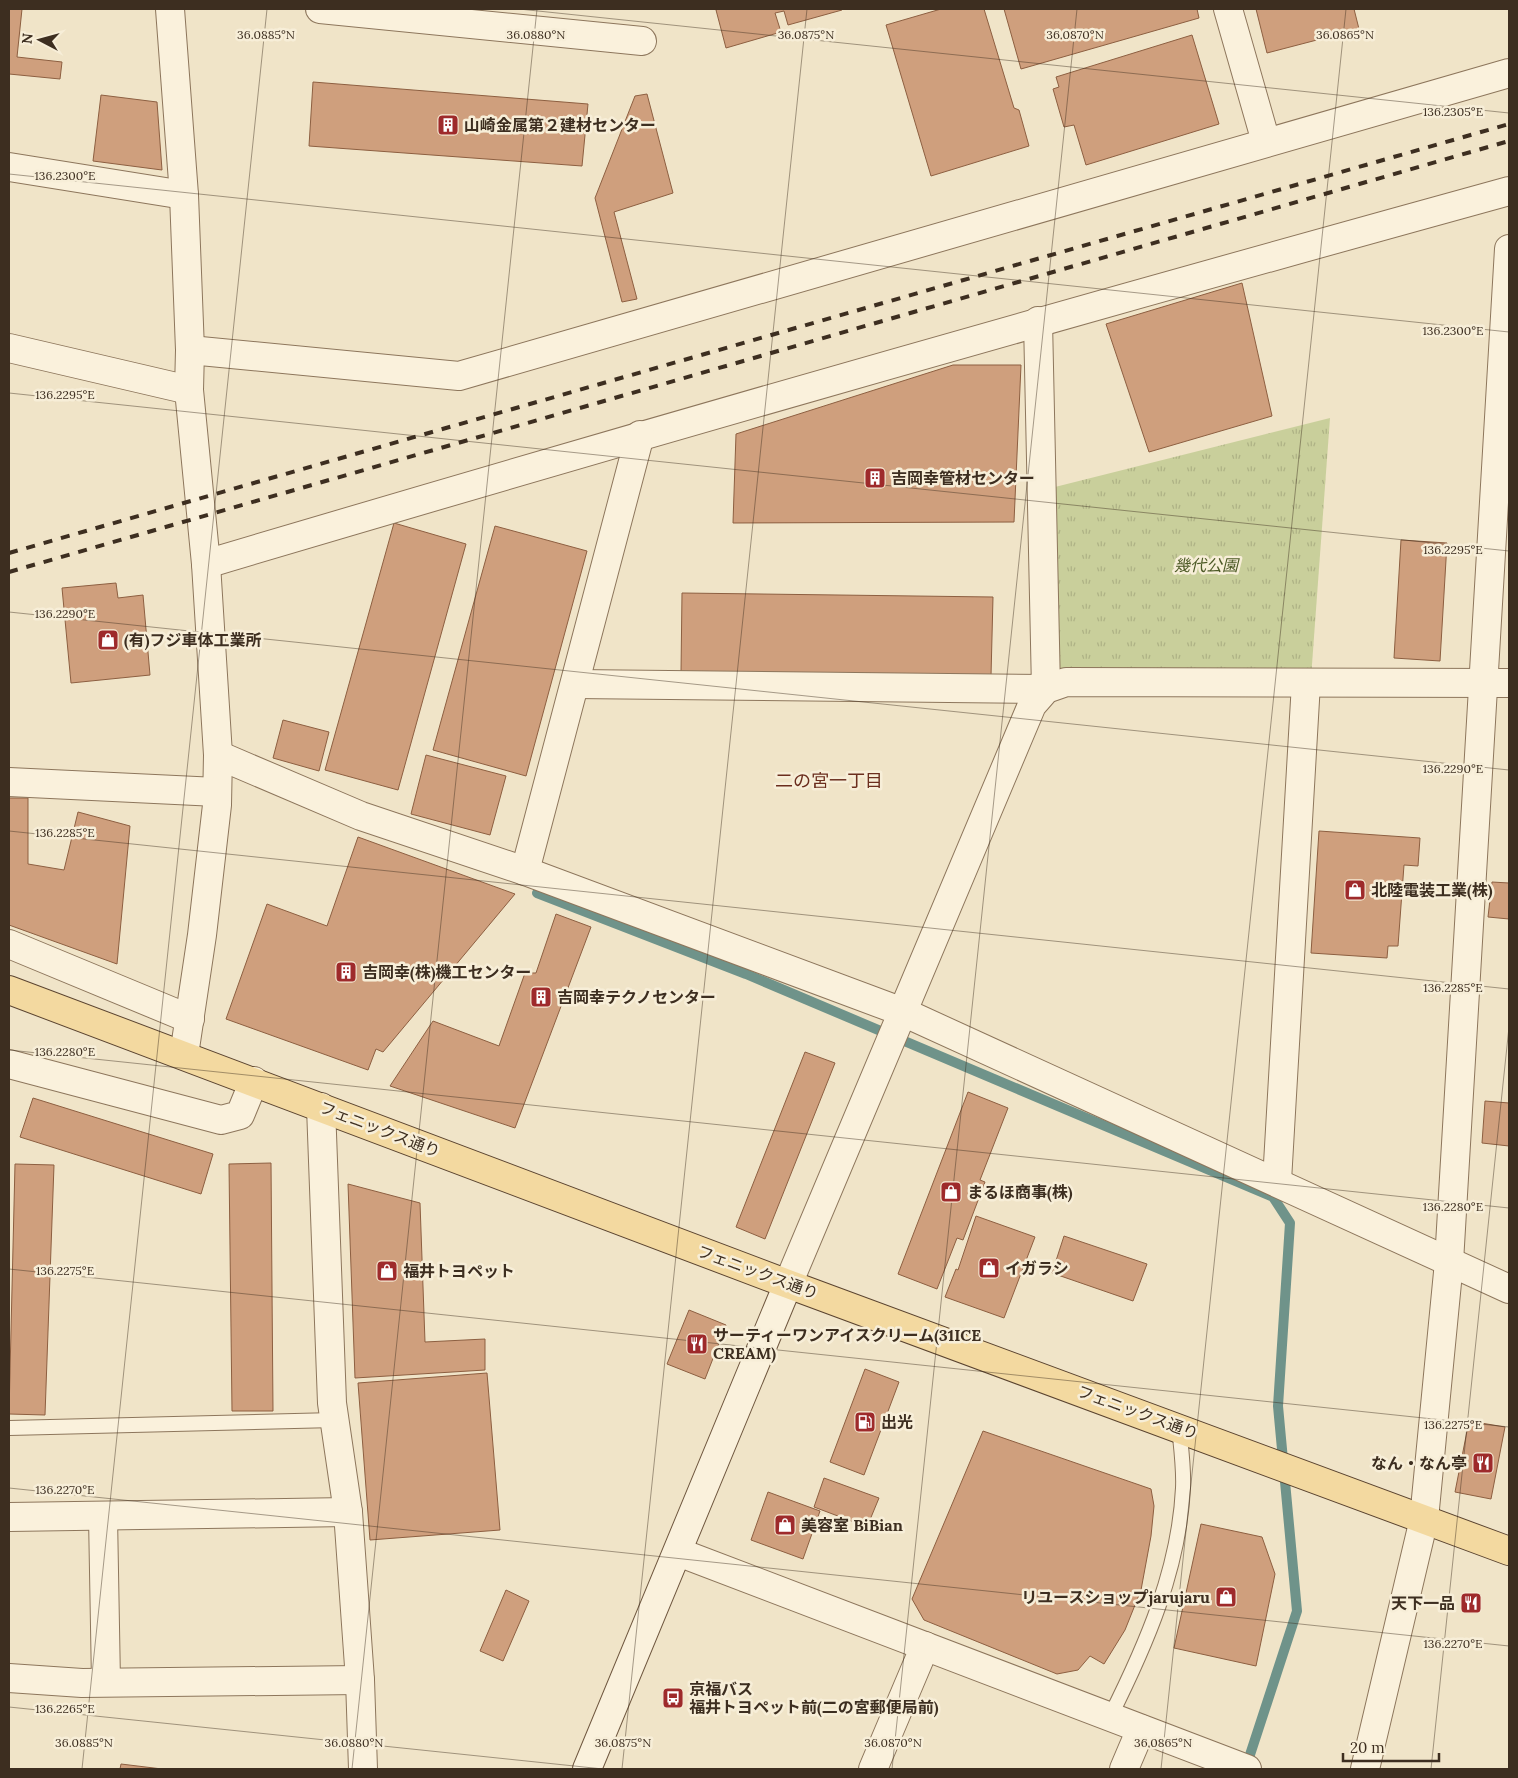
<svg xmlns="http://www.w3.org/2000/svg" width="1518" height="1778" font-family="Lora,'Noto Sans JP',serif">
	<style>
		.park { fill: url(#park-tufts) }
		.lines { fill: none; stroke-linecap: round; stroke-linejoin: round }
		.stream { stroke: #6f938a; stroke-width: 10 }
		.building { fill: #cf9f7d; stroke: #8d5f41 }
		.lane-casing { stroke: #8d765c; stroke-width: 16 }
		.street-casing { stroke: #8d765c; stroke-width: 30 }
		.secondary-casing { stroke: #6f573f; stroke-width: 30 }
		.primary-casing { stroke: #5b4430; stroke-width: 30 }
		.lane { stroke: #faf1dc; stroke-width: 14 }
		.street { stroke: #faf1dc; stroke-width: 28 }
		.secondary { stroke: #faf1dc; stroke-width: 28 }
		.primary { stroke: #f3d9a0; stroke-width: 28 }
		.rail { stroke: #3d2e20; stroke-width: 4; stroke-dasharray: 9 9; stroke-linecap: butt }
		.ticks { fill: none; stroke: #3d2e20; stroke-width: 1; stroke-opacity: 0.45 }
		.labels { text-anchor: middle; stroke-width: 5; stroke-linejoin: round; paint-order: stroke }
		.poi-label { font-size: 16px; font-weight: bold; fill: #3d2e20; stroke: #f7eed8; text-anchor: start }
		.park-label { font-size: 16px; font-style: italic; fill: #4d5a26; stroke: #f7eed8 }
		.street-label { font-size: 16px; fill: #3d2e20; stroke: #f7eed8 }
		.neighbourhood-label { font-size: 18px; fill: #6b2e1e; stroke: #f7eed8 }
		.ticks-label { font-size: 12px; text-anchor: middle; fill: #3d2e20; stroke: #f7eed8; stroke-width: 5; stroke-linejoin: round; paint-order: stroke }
	</style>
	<defs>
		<pattern id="park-tufts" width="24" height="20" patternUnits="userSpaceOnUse" patternTransform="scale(1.25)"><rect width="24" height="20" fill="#c9cf9b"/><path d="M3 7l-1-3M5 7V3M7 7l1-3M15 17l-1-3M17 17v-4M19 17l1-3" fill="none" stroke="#aeb285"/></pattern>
	</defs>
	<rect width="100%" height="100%" fill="#f0e4c8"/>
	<path class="park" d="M1330 418 1311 678 1054 676 1047 489Z"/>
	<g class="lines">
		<path class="stream" d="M537 893 746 974 1273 1197 1290 1223 1278 1406 1297 1611 1246 1767"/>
	</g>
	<g class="building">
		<path d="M9 9H22L17 57 62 62 60 79 9 74Z"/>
		<path d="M719 9H842V10L788 25 784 11 775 13 781 32 726 48 716 10Z"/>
		<path d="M941 9H984L1014 108 1019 110 1029 146 931 176 886 25Z"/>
		<path d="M1004 9H1197L1199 18 1021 69Z"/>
		<path d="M1256 9H1354L1359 29 1267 53Z"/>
		<path d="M1192 35 1219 124 1086 165 1074 125 1064 127 1053 89 1059 87 1056 77Z"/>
		<path d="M313 82 588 104 582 166 309 146Z"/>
		<path d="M647 94 673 193 614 212 637 299 622 302 595 198 635 96Z"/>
		<path d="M101 95 157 102 162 170 93 161Z"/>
		<path d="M1242 283 1272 416 1149 452 1106 324Z"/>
		<path d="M953 365H1021L1014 522 733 523 736 434Z"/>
		<path d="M394 523 466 544 398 790 325 770Z"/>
		<path d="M495 526 587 551 526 776 433 750Z"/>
		<path d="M1401 540 1447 543 1440 661 1394 658Z"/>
		<path d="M116 583 118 598 143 595 150 675 71 683 62 588Z"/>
		<path d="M682 593 993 597 991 676 681 672Z"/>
		<path d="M283 720 329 732 319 771 273 758Z"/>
		<path d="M426 755 506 776 490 835 411 814Z"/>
		<path d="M9 798H28V864L64 870 78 812 130 826 117 964 9 925Z"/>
		<path d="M1319 831 1420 838 1418 866 1404 865 1398 946H1388L1387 958 1311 953Z"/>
		<path d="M358 837 515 894 383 1052 376 1049 368 1070 226 1019 267 904 327 926Z"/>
		<path d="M1492 882 1509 883V919L1488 917Z"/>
		<path d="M556 914 591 927 515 1128 390 1086 433 1021 499 1046 525 973H536Z"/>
		<path d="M805 1052 835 1063 765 1239 736 1227Z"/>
		<path d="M968 1092 1008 1108 980 1180 985 1182 963 1240 957 1238 937 1289 898 1274Z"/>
		<path d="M33 1098 213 1154 201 1194 20 1137Z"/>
		<path d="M1485 1101 1509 1103V1146L1482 1143Z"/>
		<path d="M271 1163 273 1411H232L229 1164Z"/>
		<path d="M15 1164 54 1165 45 1415 9 1414Z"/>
		<path d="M348 1184 420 1203 425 1342 485 1339V1370L355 1378Z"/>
		<path d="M976 1216 1035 1237 1004 1318 945 1297 956 1269 958 1270Z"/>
		<path d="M1064 1236 1147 1264 1133 1301 1052 1273Z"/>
		<path d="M689 1310 726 1325 705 1379 667 1364Z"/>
		<path d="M865 1369 899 1382 864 1475 830 1462Z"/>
		<path d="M487 1373 500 1530 370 1540 358 1383Z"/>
		<path d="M1469 1421 1505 1427 1491 1499 1455 1492Z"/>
		<path d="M983 1431 1151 1489 1154 1506 1151 1536 1141 1590 1125 1630 1104 1664 1090 1656 1078 1670 1057 1674 924 1620 912 1599Z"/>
		<path d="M824 1478 879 1498 867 1527 814 1507Z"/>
		<path d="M768 1492 820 1511 803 1559 751 1540Z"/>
		<path d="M1201 1524 1262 1537 1275 1574 1256 1666 1174 1648Z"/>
		<path d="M506 1590 529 1601 503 1661 480 1651Z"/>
		<path d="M121 1764 162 1769H120Z"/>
	</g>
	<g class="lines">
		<g class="lane-casing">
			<g id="lane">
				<path d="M9 1428 335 1420"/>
				<path d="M1110 1717C1146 1645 1179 1570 1183 1488 1184 1469 1181 1447 1179 1427"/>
			</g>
		</g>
		<g class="street-casing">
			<g id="street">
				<path d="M170 9 184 195 190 350 189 390 206 564 218 755 217 805 202 935 184 1055"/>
				<path d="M320 9 642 41"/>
				<path d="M1228 9 1266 142"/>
				<path d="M9 167 184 195"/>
				<path d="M9 348 189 390"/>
				<path d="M190 350 459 376 1509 73"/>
				<path d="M206 564C639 435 1074 311 1509 191"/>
				<path d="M575 684 1046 689 1038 321"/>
				<path d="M218 755 361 816 525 871 903 1012 1509 1289"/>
				<path d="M9 782 217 792"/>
				<path d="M525 871 640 435"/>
				<path d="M9 944 190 1019"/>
				<path d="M9 1064 221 1120 240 1115 254 1081"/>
				<path d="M321 1107 332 1403 348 1512 360 1680 363 1769"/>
				<path d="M1277 1181 1306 683"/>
				<path d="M788 1284 1032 705 1046 689 1066 682 1509 683"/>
				<path d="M103 1516 106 1682"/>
				<path d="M9 1517 348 1512"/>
				<path d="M678 1552 1247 1769"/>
				<path d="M9 1678 82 1683 360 1680"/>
				<path d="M873 1769 925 1646"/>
				<path d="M1124 1769 1141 1729"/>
				<path d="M1365 1769 1424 1519 1449 1262 1509 249"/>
			</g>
		</g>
		<g class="secondary-casing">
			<path id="secondary" d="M587 1769 788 1284"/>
		</g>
		<g class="primary-casing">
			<path id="primary" d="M9 990 788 1284 1509 1551"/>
		</g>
		<use href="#lane" class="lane"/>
		<use href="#street" class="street"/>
		<use href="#secondary" class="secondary"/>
		<use href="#primary" class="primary"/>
		<g class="rail">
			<path d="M9 553 1509 124"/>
			<path d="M9 572 1509 141"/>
		</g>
	</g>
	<path class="ticks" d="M519 9 1509 113M9 174 1509 332M9 393 1509 551M9 612 1509 770M9 831 1509 989M9 1050 1509 1208M9 1269 1509 1427M9 1488 1509 1646M9 1707 603 1769M82 1769 267 9M352 1769 537 9M622 1769 807 9M892 1769 1077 9M1161 1769 1346 9M1431 1769 1509 1027"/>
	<defs>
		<g id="building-square" transform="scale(1.125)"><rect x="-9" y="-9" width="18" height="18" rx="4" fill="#9e2a2b" stroke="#f7eed8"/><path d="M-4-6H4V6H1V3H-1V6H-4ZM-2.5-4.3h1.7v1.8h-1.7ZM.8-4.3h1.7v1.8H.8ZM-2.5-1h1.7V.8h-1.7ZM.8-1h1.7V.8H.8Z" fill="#fff"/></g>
		<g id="shop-square" transform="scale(1.125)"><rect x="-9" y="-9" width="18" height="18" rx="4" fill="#9e2a2b" stroke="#f7eed8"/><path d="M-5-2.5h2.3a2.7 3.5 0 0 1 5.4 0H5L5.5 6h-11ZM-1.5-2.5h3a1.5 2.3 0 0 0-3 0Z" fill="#fff"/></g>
		<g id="restaurant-square" transform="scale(1.125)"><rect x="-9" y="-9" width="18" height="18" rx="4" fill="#9e2a2b" stroke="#f7eed8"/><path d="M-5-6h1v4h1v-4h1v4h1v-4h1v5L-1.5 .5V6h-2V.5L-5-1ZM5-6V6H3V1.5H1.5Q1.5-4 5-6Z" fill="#fff"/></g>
		<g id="fuel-square" transform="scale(1.125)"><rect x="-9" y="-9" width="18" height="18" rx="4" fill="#9e2a2b" stroke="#f7eed8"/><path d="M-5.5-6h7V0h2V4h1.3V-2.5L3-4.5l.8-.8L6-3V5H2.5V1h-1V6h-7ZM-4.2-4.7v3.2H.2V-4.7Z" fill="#fff"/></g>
		<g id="bus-square" transform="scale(1.125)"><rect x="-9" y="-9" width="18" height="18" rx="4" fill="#9e2a2b" stroke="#f7eed8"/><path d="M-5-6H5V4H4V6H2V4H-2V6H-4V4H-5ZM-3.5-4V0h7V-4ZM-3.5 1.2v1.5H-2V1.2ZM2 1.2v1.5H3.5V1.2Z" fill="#fff"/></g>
	</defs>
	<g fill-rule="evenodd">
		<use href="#building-square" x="448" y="125"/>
		<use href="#building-square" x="875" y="478"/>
		<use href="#shop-square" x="108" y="640"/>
		<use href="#shop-square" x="1355" y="890"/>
		<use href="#building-square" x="346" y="972"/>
		<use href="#building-square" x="541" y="997"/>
		<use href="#shop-square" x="951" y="1192"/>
		<use href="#shop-square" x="989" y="1268"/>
		<use href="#shop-square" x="387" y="1271"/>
		<use href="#restaurant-square" x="697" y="1344"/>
		<use href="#fuel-square" x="865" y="1422"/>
		<use href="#restaurant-square" x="1483" y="1463"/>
		<use href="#shop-square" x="785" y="1525"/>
		<use href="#shop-square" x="1226" y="1597"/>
		<use href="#restaurant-square" x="1471" y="1603"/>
		<use href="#bus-square" x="673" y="1698"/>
	</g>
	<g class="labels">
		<g class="poi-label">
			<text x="464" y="131">山崎金属第２建材センター</text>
			<text x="891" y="484">吉岡幸管材センター</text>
			<text x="124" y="646">(有)フジ車体工業所</text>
			<text x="1371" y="896">北陸電装工業(株)</text>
			<text x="362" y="978">吉岡幸(株)機工センター</text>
			<text x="557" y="1003">吉岡幸テクノセンター</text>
			<text x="967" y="1198">まるほ商事(株)</text>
			<text x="1005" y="1274">イガラシ</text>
			<text x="403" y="1277">福井トヨペット</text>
			<text x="713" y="1341">サーティーワンアイスクリーム(31ICE<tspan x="713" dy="18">CREAM)</tspan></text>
			<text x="881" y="1428">出光</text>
			<text x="1467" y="1469" text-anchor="end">なん・なん亭</text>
			<text x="801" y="1531">美容室 BiBian</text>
			<text x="1210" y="1603" text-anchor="end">リユースショップjarujaru</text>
			<text x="1455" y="1609" text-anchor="end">天下一品</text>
			<text x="689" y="1695">京福バス<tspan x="689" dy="18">福井トヨペット前(二の宮郵便局前)</tspan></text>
		</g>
		<g class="park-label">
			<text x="1206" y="571">幾代公園</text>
		</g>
		<g class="street-label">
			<text transform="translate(380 1129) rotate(21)" y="6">フェニックス通り</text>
			<text transform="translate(758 1272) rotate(20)" y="6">フェニックス通り</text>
			<text transform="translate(1138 1412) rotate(20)" y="6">フェニックス通り</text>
		</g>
		<g class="neighbourhood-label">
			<text x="829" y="787">二の宮一丁目</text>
		</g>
	</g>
	<g class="ticks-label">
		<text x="266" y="39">36.0885°N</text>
		<text x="536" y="39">36.0880°N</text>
		<text x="806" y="39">36.0875°N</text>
		<text x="1075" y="39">36.0870°N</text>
		<text x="1345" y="39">36.0865°N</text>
		<text x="1453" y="116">136.2305°E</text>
		<text x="65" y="180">136.2300°E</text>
		<text x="1453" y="335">136.2300°E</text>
		<text x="65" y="399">136.2295°E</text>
		<text x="1453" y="554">136.2295°E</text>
		<text x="65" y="618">136.2290°E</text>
		<text x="1453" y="773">136.2290°E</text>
		<text x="65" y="837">136.2285°E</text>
		<text x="1453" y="992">136.2285°E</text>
		<text x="65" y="1056">136.2280°E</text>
		<text x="1453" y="1211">136.2280°E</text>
		<text x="65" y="1275">136.2275°E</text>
		<text x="1453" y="1429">136.2275°E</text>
		<text x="65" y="1494">136.2270°E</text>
		<text x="1453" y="1648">136.2270°E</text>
		<text x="65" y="1713">136.2265°E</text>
		<text x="84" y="1747">36.0885°N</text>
		<text x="354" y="1747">36.0880°N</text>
		<text x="623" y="1747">36.0875°N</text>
		<text x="893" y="1747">36.0870°N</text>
		<text x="1163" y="1747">36.0865°N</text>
	</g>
	<rect width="1518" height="1778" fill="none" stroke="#3d2e20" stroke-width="20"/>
	<g transform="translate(40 40) rotate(276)" stroke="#f7eed8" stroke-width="4" paint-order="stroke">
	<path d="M0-4L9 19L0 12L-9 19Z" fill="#3d2e20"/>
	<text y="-8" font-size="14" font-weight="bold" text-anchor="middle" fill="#3d2e20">N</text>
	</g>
	<path d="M1343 1753v8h96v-8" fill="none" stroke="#3d2e20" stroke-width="2.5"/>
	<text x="1350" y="1753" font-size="15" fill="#3d2e20" stroke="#f7eed8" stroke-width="4" paint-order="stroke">20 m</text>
</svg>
